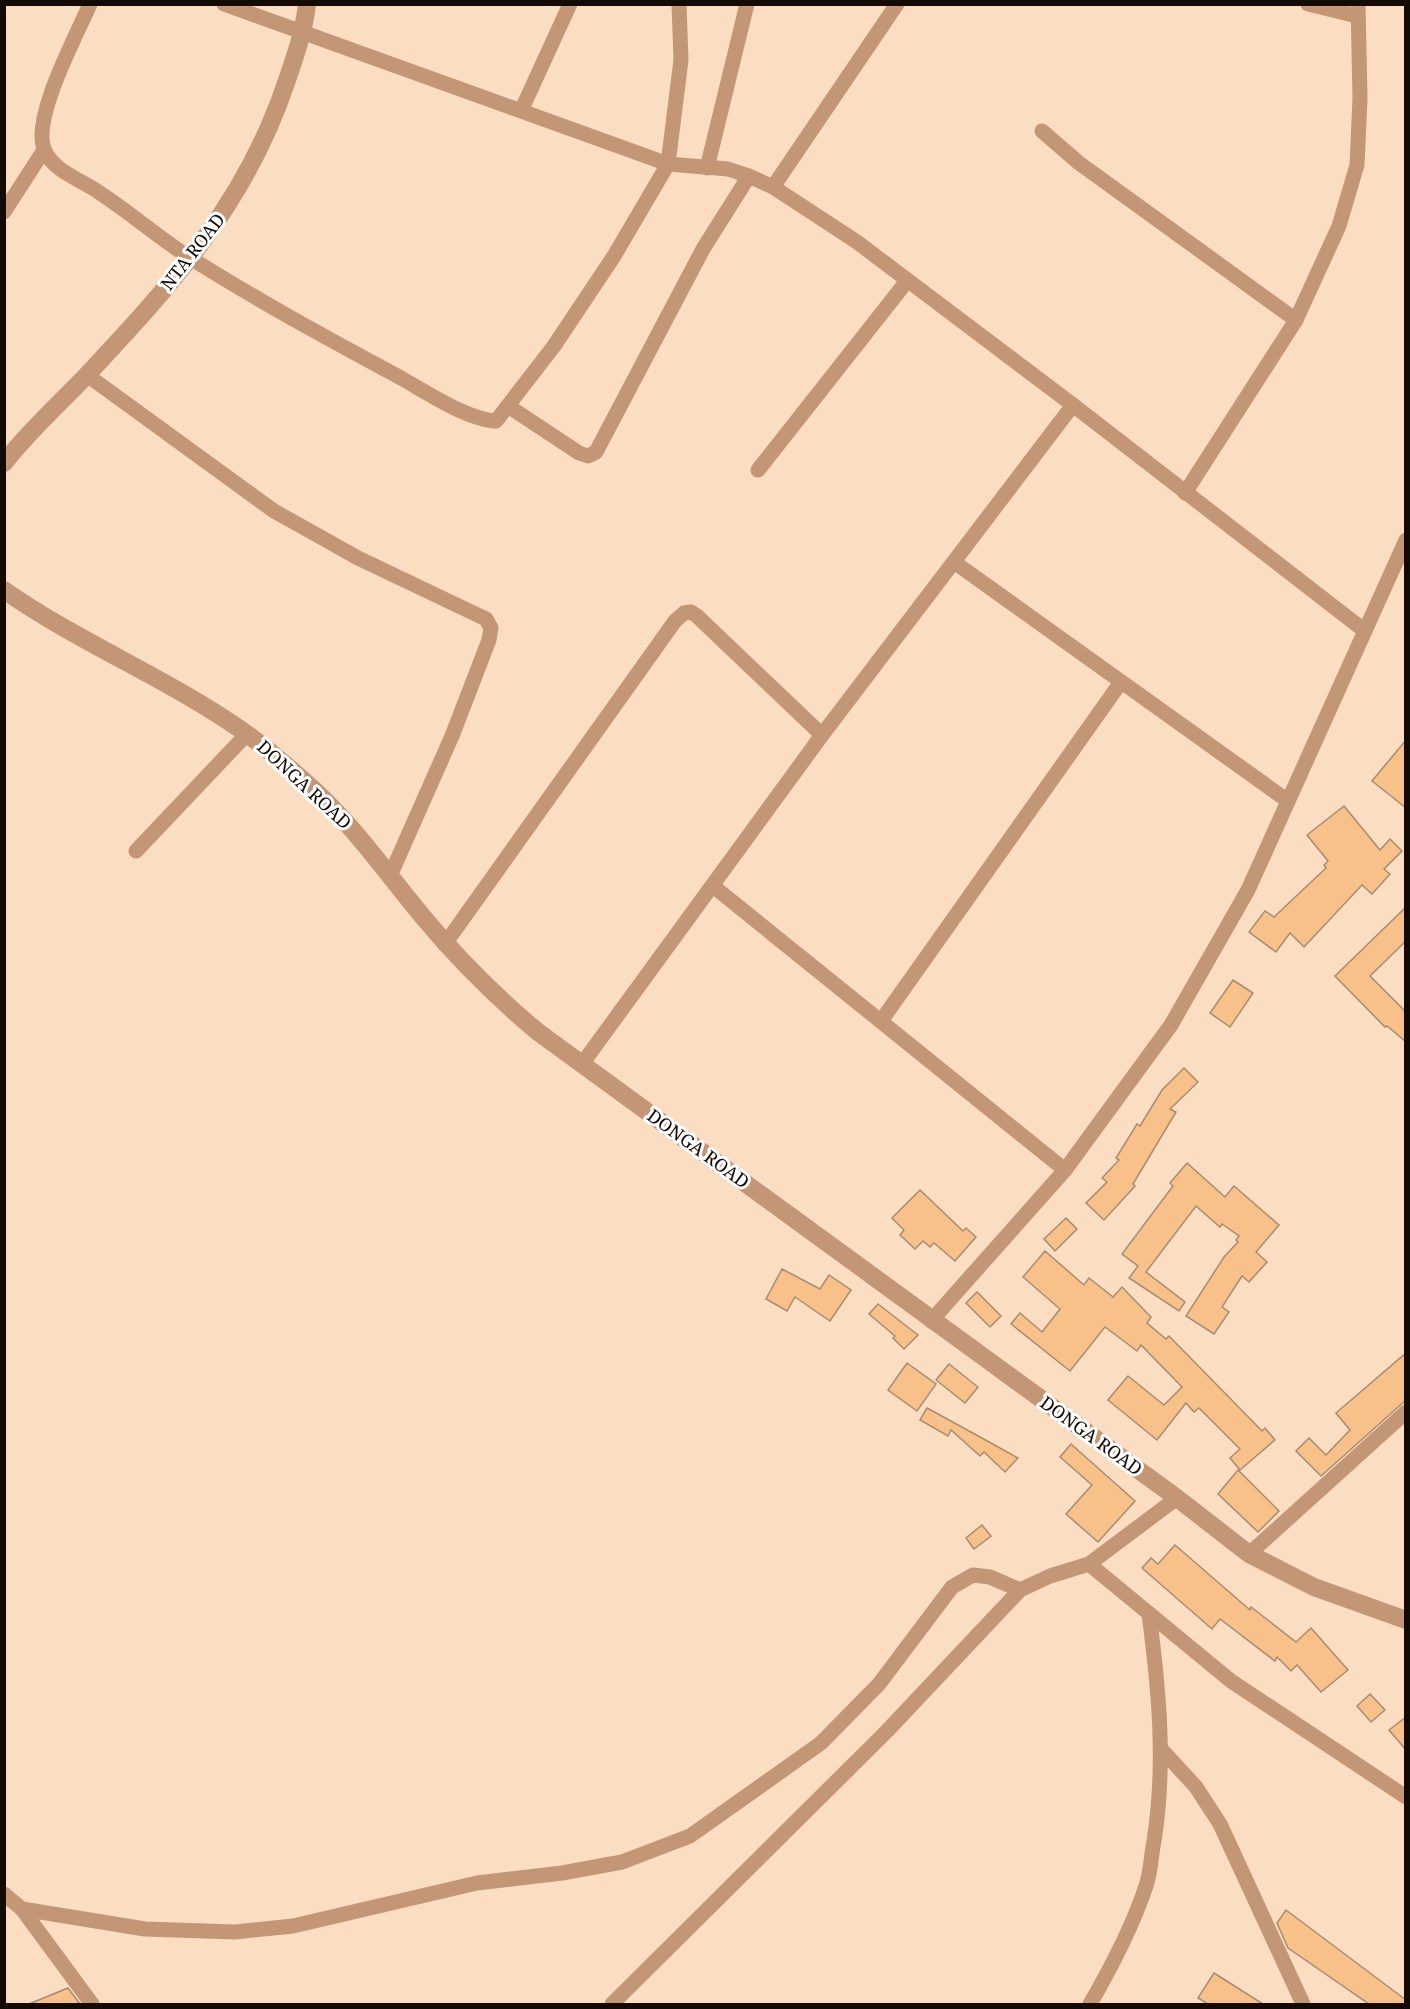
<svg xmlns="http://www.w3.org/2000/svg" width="1410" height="2009" font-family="'Noto Serif',serif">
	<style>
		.building { fill: #f9c18a; stroke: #a78c72; stroke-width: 1.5 }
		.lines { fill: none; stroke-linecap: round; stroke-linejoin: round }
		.minor { stroke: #c39776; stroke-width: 15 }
		.tertiary { stroke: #c39776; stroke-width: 18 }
		.labels { text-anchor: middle; stroke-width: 6; stroke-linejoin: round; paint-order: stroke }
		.street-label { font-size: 18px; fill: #130a03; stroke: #fff }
	</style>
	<rect width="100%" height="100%" fill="#fbddc2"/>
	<g class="building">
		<path d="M1406 740V808L1372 781Z"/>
		<path d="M1344 806 1380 850 1390 839 1402 851 1384 869 1390 874 1372 894 1362 885 1304 947 1290 933 1276 952 1249 932 1265 911 1274 917 1326 868 1324 865 1328 861 1307 835Z"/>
		<path d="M1406 907V941L1370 976 1406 1012V1042L1387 1026 1385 1027 1335 976Z"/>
		<path d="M1233 980 1253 993 1230 1027 1210 1013Z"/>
		<path d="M1184 1068 1198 1082 1170 1109 1176 1112 1133 1184 1135 1186 1104 1220 1086 1203 1107 1182 1102 1178 1119 1160 1116 1158 1137 1124 1140 1126 1162 1090Z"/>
		<path d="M1187 1163 1225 1197 1234 1186 1279 1225 1256 1252 1267 1262 1249 1282 1242 1276 1222 1307 1229 1312 1214 1334 1186 1316 1224 1257 1238 1242 1236 1240 1239 1236 1222 1224 1220 1227 1196 1206 1146 1272 1185 1302 1179 1311 1129 1278 1138 1266 1122 1254 1173 1186 1170 1183Z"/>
		<path d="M920 1190 963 1231 966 1228 976 1237 955 1261 934 1243 930 1247 923 1241 915 1249 900 1235 904 1230 892 1218Z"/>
		<path d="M1066 1218 1077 1229 1055 1251 1044 1239Z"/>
		<path d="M1045 1251 1084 1285 1089 1278 1113 1297 1122 1287 1151 1317 1147 1323 1166 1339 1169 1336 1262 1431 1265 1428 1275 1440 1240 1470 1230 1458 1240 1449 1199 1408 1194 1412 1186 1403 1157 1440 1108 1400 1128 1376 1164 1405 1182 1387 1141 1345 1137 1351 1105 1327 1070 1371 1011 1324 1020 1313 1042 1332 1060 1309 1023 1277Z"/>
		<path d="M782 1269 820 1289 829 1275 851 1290 830 1321 795 1297 787 1311 766 1299Z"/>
		<path d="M977 1292 1001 1316 990 1327 966 1303Z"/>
		<path d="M878 1304 918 1335 904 1349 893 1338 895 1336 869 1314Z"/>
		<path d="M1406 1353V1400L1321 1476 1296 1451 1309 1438 1326 1455 1350 1430 1336 1413Z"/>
		<path d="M907 1363 936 1384 917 1411 888 1390Z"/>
		<path d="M949 1364 978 1387 965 1403 936 1380Z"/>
		<path d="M927 1408 991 1443 1018 1458 1005 1472 984 1452 980 1456 951 1430 948 1436 920 1420Z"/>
		<path d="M1071 1444 1135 1501 1098 1542 1066 1514 1092 1485 1060 1457Z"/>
		<path d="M1238 1470 1279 1511 1258 1532 1218 1494Z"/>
		<path d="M982 1525 991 1536 974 1549 966 1538Z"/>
		<path d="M1175 1545 1250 1610 1251 1607 1296 1642 1311 1628 1348 1670 1321 1692 1297 1665 1291 1671 1277 1657 1275 1661 1220 1619 1212 1629 1142 1568 1151 1558 1158 1564Z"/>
		<path d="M1370 1694 1385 1710 1371 1722 1357 1706Z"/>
		<path d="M1406 1717V1750L1389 1730Z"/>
		<path d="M1286 1910 1406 2000V2004H1369L1288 1948 1277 1923Z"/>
		<path d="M1214 1973 1263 2004H1208L1198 1998Z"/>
		<path d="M68 1988 80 2004H29Z"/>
	</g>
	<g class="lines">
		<g class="minor">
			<path d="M90 4C76 37 32 117 44 149 52 171 82 180 100 193 132 214 160 239 192 259 260 302 331 340 401 378 426 392 468 420 496 421L554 346 614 256 668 164 681 60 679 4"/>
			<path d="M224 4 668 164 728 169 749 176 773 187 857 242 1073 405 1365 631"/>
			<path d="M1308 4 1357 16"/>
			<path d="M521 111 570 4"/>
			<path d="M1042 131 1079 163 1296 320"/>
			<path d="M707 168 747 4"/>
			<path d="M773 187 897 4"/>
			<path d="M4 212 44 150"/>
			<path d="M87 375 274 511 358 558 486 619 491 628 489 640 452 736 390 876"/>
			<path d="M508 406 579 453 588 456 596 452 703 249 749 176"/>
			<path d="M758 470 907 281"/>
			<path d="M1185 493 1296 320 1339 226 1357 165 1360 98 1358 4"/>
			<path d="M954 562 1288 801"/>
			<path d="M136 851 247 734"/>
			<path d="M713 886 1065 1170"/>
			<path d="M445 944 675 621 684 613 691 612 697 616 822 735"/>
			<path d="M881 1021 1121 682"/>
			<path d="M582 1064 822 735 1073 405"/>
			<path d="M931 1321 1065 1170 1171 1025 1248 890 1406 540"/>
			<path d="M1249 1554 1406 1412"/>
			<path d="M1089 1564 1231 1681 1406 1797"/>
			<path d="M1161 1749 1196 1787 1220 1824 1303 2004"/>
			<path d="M4 1894 22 1909 145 1929 235 1932 293 1926 477 1883 562 1873 622 1862 690 1836 821 1743 879 1684 952 1587 973 1575 990 1577 1020 1590"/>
			<path d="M22 1909 92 2004"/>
			<path d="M612 2004 887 1731 1020 1590 1050 1576 1089 1564 1177 1498"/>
			<path d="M1090 2004C1112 1966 1132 1928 1146 1886 1151 1872 1151 1855 1154 1841 1166 1765 1159 1690 1149 1614"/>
		</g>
		<g class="tertiary">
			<path d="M4 463C28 432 58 405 85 377 171 285 245 205 286 83 295 57 304 32 307 4"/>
			<path d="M4 590C81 644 170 679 247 734 266 748 285 764 303 780 349 819 384 870 423 917 458 959 496 997 538 1032L1177 1498 1249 1554 1314 1587 1406 1620"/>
		</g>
	</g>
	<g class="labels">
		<g class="street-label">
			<text transform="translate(193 252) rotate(-52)" y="6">NTA ROAD</text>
			<text transform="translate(304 785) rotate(43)" y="6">DONGA ROAD</text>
			<text transform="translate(698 1149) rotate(36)" y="6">DONGA ROAD</text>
			<text transform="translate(1091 1436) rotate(36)" y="6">DONGA ROAD</text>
		</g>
	</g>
	<rect width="1410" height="2009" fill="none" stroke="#130a03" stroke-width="12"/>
</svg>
